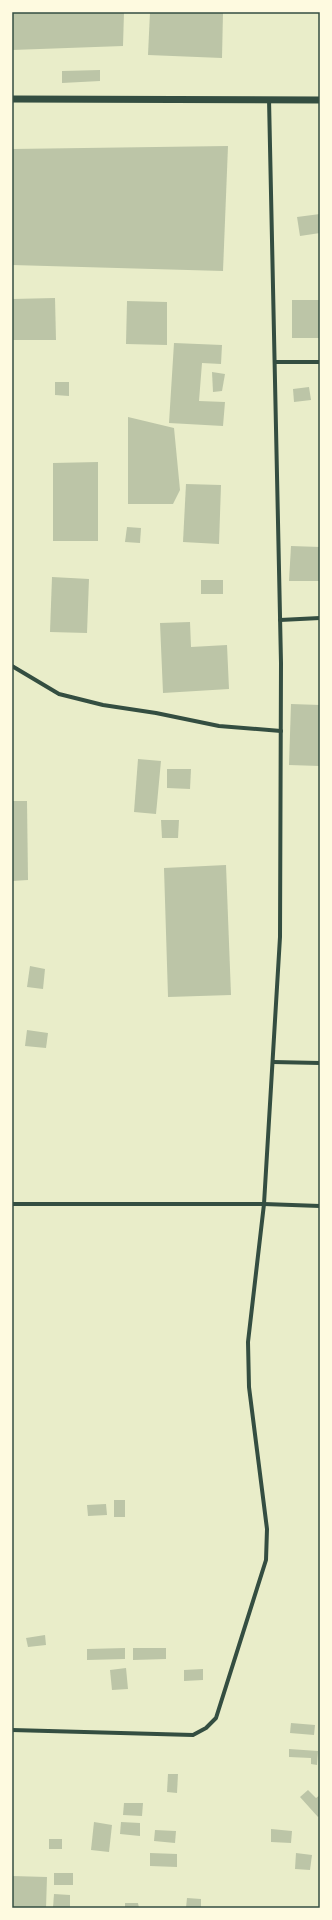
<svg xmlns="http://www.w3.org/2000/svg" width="332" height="1920" font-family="Inter,sans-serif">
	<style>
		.building { fill: #bcc5a7 }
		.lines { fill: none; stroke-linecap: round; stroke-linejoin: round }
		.minor { stroke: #344e41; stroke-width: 4 }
		.tertiary { stroke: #344e41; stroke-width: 7 }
		.neatline { fill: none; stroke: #344e41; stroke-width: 1.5 }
	</style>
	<rect width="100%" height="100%" fill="#e9edc9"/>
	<g class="building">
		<path d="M12 12H124L123 46 12 50Z"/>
		<path d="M150 12H223L222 58 148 55Z"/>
		<path d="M100 70V81L62 83V71Z"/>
		<path d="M228 146 223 271 12 265V149Z"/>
		<path d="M320 214V233L300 236 297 217Z"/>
		<path d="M55 298 56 340H12V299Z"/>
		<rect x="292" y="300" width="28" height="38"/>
		<path d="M127 301 167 302V345L126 344Z"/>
		<path d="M174 343 222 345 221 364 202 363 199 401 225 402 223 426 169 423Z"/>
		<path d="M212 372 225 374 222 391 213 392Z"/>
		<path d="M55 382H69V396L55 395Z"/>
		<path d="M309 387 311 400 294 402 293 389Z"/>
		<path d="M128 417 174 428 180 490 173 504H128Z"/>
		<path d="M98 462V541H53V463Z"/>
		<path d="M186 484 221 485 219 544 183 542Z"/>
		<path d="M127 527 141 528 140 543 125 542Z"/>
		<path d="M291 546 320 547V581H289Z"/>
		<path d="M52 577 89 579 87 633 50 632Z"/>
		<rect x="201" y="580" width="22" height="14"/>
		<path d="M190 622 191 647 227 645 229 689 163 693 160 623Z"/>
		<path d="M291 704 320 705V766L289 765Z"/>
		<path d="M138 759 161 761 156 814 134 812Z"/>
		<path d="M167 769H191L190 789 167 788Z"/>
		<path d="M12 801H27L28 880 12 881Z"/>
		<path d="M161 820H179L178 838H162Z"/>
		<path d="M226 865 231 995 168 997 164 868Z"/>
		<path d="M30 966 45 969 43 989 27 987Z"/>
		<path d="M27 1030 48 1033 46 1048 25 1046Z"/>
		<rect x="114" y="1500" width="11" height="17"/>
		<path d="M106 1504 107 1515 88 1516 87 1505Z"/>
		<path d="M45 1635 46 1645 28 1647 26 1638Z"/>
		<path d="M125 1648V1659L87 1660V1649Z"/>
		<path d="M133 1648H166V1659L133 1660Z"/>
		<path d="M126 1668 128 1689 112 1690 110 1670Z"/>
		<path d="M203 1669V1680L184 1681V1670Z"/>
		<path d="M291 1723 315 1725 314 1735 290 1733Z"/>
		<path d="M289 1749 318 1751 317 1765 311 1764V1758L289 1757Z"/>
		<path d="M168 1774H178L177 1793 167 1792Z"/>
		<path d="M308 1790 316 1798 320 1795V1815L318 1817 300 1797Z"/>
		<path d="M124 1803H143L142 1816 123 1815Z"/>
		<path d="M94 1822 112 1825 109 1852 91 1850Z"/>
		<path d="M121 1822 140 1823V1836L120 1834Z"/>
		<path d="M271 1829 292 1831 291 1843 271 1842Z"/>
		<path d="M155 1830 176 1831 175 1843 154 1841Z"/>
		<rect x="49" y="1839" width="13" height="10"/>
		<path d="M150 1853 177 1854V1867L150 1866Z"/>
		<path d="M296 1853 312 1855 310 1870 295 1869Z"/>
		<rect x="54" y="1873" width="19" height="12"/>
		<path d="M12 1876 47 1877 46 1908H12Z"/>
		<path d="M54 1894 70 1895V1908H53Z"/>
		<path d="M187 1898 201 1899V1908H186Z"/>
		<path d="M125 1903H138L139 1908H125Z"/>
	</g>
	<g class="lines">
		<g class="minor">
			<path d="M275 362H320"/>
			<path d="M280 620 320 618"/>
			<path d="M12 666 59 694 103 705 156 713 219 726 281 731"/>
			<path d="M273 1062 320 1063"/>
			<path d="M12 1204H264L320 1206"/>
			<path d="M12 1730 193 1735 206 1728 216 1718 266 1560 267 1529 249 1387 248 1342 264 1204 280 937 281 663 269 99"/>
		</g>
		<path class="tertiary" d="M12 99 320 100"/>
	</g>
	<rect width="332" height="1920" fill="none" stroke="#fefae0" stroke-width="26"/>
	<rect x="13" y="13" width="306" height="1894" class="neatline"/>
</svg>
